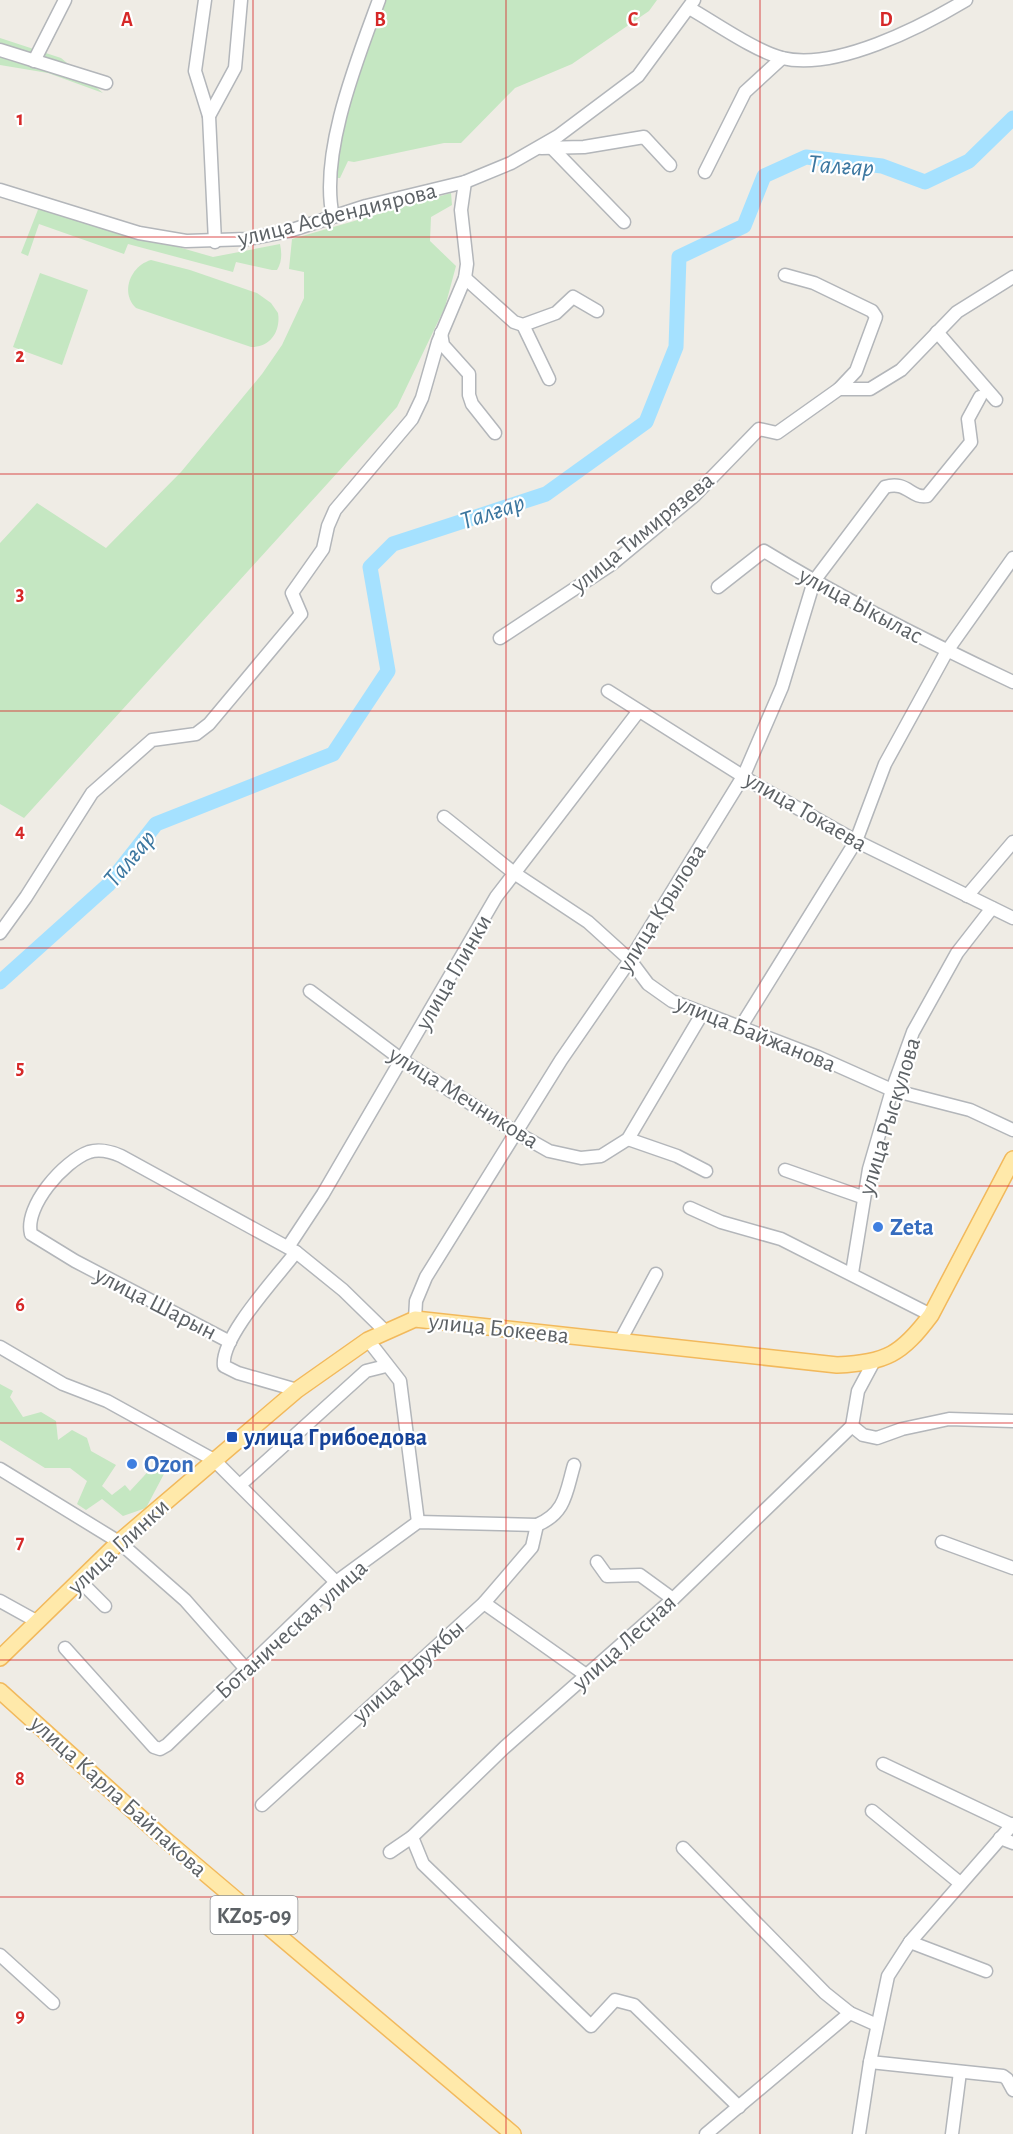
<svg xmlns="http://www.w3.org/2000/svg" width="1013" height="2134" font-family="'Alegreya Sans',sans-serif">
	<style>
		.green { fill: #c5e7c2 }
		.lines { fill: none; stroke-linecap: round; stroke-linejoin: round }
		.river { stroke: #a5e1ff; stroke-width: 15 }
		.minor-casing { stroke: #b3b6ba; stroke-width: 15 }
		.major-casing { stroke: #f2b95c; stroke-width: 18 }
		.minor { stroke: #fff; stroke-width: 12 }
		.major { stroke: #ffe9aa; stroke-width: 15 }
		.grid { fill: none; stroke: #d62828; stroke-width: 1.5; stroke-opacity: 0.55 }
		.shop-dot { fill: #3f7fe0; stroke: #fff; stroke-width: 2 }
		.transit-dot { fill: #1a4fb4; stroke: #fff; stroke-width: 2 }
		.labels { text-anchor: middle; stroke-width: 4.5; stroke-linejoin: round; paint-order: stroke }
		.shield { fill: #fff; stroke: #8e9194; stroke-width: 1.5 }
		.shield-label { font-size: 22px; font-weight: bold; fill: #5d6266 }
		.street-label { font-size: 24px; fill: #5d6266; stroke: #fff }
		.shop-label { font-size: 24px; font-weight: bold; fill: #366cbe; stroke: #fff; text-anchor: start }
		.transit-label { font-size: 24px; font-weight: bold; fill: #164399; stroke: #fff; text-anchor: start }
		.water-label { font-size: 26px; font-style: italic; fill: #3c77a0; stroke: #fff }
		.grid-label { font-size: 20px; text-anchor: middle; font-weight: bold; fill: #d62828; stroke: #fff; stroke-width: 4.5; stroke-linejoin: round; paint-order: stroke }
	</style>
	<rect width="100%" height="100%" fill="#efece5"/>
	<g class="green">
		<path d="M379 0H657L649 11 572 64 515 88 461 143H444L354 162 348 161 340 178H337L336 169 359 58Z"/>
		<path d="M0 38 61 58 103 93 48 73 0 65Z"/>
		<path d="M451 193 452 205 431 217 430 241 456 266 445 307 397 407 24 818 0 804V543L37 503 106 548 181 472 262 374 282 345 304 298V272L289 269 292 239Z"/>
		<path d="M39 207 213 257 280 244C282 253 282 262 277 270H272L236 262 233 272 128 244 124 254 39 224 28 256 21 253Z"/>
		<path d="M151 260 190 270 257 293 271 303 278 313C281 331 270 348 251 347L136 308C120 293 130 266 151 260Z"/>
		<path d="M40 273 88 290 62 365 13 347Z"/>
		<path d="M0 1384 13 1391 10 1397 23 1417 41 1412 56 1421 58 1440 72 1430 87 1438 91 1451 116 1465 102 1486 112 1495 125 1485 130 1491 156 1463 165 1472 146 1508 123 1516 102 1499 86 1510 77 1504 87 1481 70 1468H45L0 1440Z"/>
	</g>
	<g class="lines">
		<path class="river" d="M0 982 108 885 156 824 333 754 388 671 370 567 393 544 546 494 646 422 676 347 679 257 744 226 764 176 806 157 882 166 925 182 969 161 1013 118"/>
		<g class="minor-casing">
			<g id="minor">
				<path d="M205 0 195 71 209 116"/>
				<path d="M689 8C714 22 755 51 782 58 836 71 921 27 966 0"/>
				<path d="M0 50 106 83"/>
				<path d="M34 61 65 0"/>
				<path d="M541 148 584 147 644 137 670 165"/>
				<path d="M552 148 624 222"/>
				<path d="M705 172 745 92 782 58"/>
				<path d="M0 190 139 233 186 241 248 239 289 231 366 206 465 182 511 163 558 136 638 76 694 0"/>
				<path d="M333 217C319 154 357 60 379 0"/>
				<path d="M215 242 209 116 235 68 241 0"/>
				<path d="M785 275 814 283 872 311 876 317 856 371 839 389"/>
				<path d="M465 278 514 322 523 325 556 313 573 297 597 311"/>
				<path d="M523 325 549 379"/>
				<path d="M937 332 996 400"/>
				<path d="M441 333 443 345 469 374V395L472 404 495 433"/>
				<path d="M718 587 764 551C844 600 928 642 1013 682"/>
				<path d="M500 638 612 564 694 496 759 429 777 433 839 389H870L901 370 957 312 1013 277"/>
				<path d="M608 691 760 787 856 841 1013 918"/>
				<path d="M444 817 514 873 588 922 630 960 648 984 672 1001 818 1057 892 1090 970 1110 1013 1130"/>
				<path d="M967 896 1013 842"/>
				<path d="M0 933 26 897 92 793 152 740 196 734 209 724 301 614 292 593 323 549 328 526 335 510 412 419 422 398 438 342 465 278 467 264 461 210 465 182"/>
				<path d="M310 991 402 1060 517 1133 549 1151 581 1158 601 1156 628 1139 702 1014"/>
				<path d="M740 1028 856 841 885 764 947 651 1013 558"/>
				<path d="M628 1139 677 1156 706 1171"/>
				<path d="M785 1170 862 1197"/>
				<path d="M690 1208 721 1222 781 1239 931 1315"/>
				<path d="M288 1247 323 1194 496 897 638 712"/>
				<path d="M296 1252C278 1276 220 1337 224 1366L238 1373 297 1390"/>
				<path d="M852 1273 869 1169 892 1090 913 1032 957 953 992 908"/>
				<path d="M415 1319 416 1301 426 1277 561 1060 630 960 744 775 782 687 814 581 885 487C907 480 911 499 927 496L971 442 968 419 980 397"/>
				<path d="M368 1340 400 1381 418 1522"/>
				<path d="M620 1341 656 1274"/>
				<path d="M230 1342 75 1261 31 1234C24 1206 64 1161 89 1152 99 1149 112 1152 121 1156L296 1252 343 1290 385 1331"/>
				<path d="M0 1347 63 1384 107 1401 214 1460 336 1582"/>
				<path d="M873 1363 858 1391 852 1426 863 1435 877 1438 902 1429 949 1419 1013 1421"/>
				<path d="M0 1469 119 1542 185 1600 245 1668"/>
				<path d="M240 1485 366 1371 386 1366"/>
				<path d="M942 1542 1013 1568"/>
				<path d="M597 1562 607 1576 640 1575 673 1599"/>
				<path d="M79 1580 105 1606"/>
				<path d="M0 1601 38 1622"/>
				<path d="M484 1603 586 1675"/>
				<path d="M65 1648 154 1747 160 1749 167 1745 336 1582 418 1522 537 1525C566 1513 566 1492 574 1465"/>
				<path d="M883 1764 1012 1825"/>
				<path d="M262 1805 484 1603 532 1547 537 1525"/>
				<path d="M872 1811 960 1883"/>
				<path d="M412 1837 423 1864 591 2026 615 2000 634 2005 739 2107"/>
				<path d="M1000 1838 1013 1843"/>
				<path d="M683 1848 825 1993 850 2013 877 2025"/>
				<path d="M390 1852 412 1837 505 1747 673 1599 852 1426"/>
				<path d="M910 1942 986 1971"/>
				<path d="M0 1955 53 2003"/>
				<path d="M870 2062 1003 2076 1007 2079 1013 2090"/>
				<path d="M706 2134 850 2013"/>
				<path d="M859 2134 870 2062 888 1976 910 1942 1013 1824"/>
				<path d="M952 2134 960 2072"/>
			</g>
		</g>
		<g class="major-casing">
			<g id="major">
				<path d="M0 1658 119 1542 297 1390 368 1340 415 1319 837 1365C887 1362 901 1355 931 1315L1013 1159"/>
				<path d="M0 1691 161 1836 513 2134"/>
			</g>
		</g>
		<use href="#minor" class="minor"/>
		<use href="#major" class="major"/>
	</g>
	<path class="grid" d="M253 0V2134M506 0V2134M760 0V2134M0 237H1013M0 474H1013M0 711H1013M0 948H1013M0 1186H1013M0 1423H1013M0 1660H1013M0 1897H1013"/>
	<g class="shop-dot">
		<circle cx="878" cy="1227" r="6"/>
		<circle cx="132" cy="1464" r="6"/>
	</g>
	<rect class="transit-dot" x="226" y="1431" width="12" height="12" rx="3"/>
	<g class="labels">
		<rect class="shield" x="210.5" y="1896" width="87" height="38" rx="4.5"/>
		<g class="shield-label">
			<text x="254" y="1923">KZ05-09</text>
		</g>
		<g class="street-label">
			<text transform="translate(337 214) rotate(-14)" y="8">улица Асфендиярова</text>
			<text transform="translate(642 532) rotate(-39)" y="8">улица Тимирязева</text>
			<text transform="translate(861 605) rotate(28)" y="8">улица Ыкылас</text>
			<text transform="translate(806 811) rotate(30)" y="8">улица Токаева</text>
			<text transform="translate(661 908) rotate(-58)" y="8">улица Крылова</text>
			<text transform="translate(453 972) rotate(-60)" y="8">улица Глинки</text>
			<text transform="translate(756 1033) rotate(22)" y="8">улица Байжанова</text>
			<text transform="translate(464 1097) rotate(32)" y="8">улица Мечникова</text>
			<text transform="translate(889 1116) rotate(-73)" y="8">улица Рыскулова</text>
			<text transform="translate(156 1303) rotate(27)" y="8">улица Шарын</text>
			<text transform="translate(499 1328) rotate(6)" y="8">улица Бокеева</text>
			<text transform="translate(118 1546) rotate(-43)" y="8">улица Глинки</text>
			<text transform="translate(291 1629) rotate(-42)" y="8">Ботаническая улица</text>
			<text transform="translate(624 1642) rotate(-42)" y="8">улица Лесная</text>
			<text transform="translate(408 1671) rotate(-42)" y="8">улица Дружбы</text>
			<text transform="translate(119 1796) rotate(42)" y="8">улица Карла Байпакова</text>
		</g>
		<g class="shop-label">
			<text x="890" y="1235">Zeta</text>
			<text x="144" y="1472">Ozon</text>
		</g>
		<g class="transit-label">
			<text x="244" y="1445">улица Грибоедова</text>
		</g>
		<g class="water-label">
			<text transform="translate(841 165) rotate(4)" y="9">Талғар</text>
			<text transform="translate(492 511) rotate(-18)" y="9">Талғар</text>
			<text transform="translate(129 858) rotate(-50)" y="9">Талғар</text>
		</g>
	</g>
	<g class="grid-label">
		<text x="127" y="26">A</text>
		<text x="380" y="26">B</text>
		<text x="633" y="26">C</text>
		<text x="886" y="26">D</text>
		<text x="20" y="125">1</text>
		<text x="20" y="362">2</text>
		<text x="20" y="600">3</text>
		<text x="20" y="837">4</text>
		<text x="20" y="1074">5</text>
		<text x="20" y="1311">6</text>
		<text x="20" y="1548">7</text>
		<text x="20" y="1785">8</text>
		<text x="20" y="2022">9</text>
	</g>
</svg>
